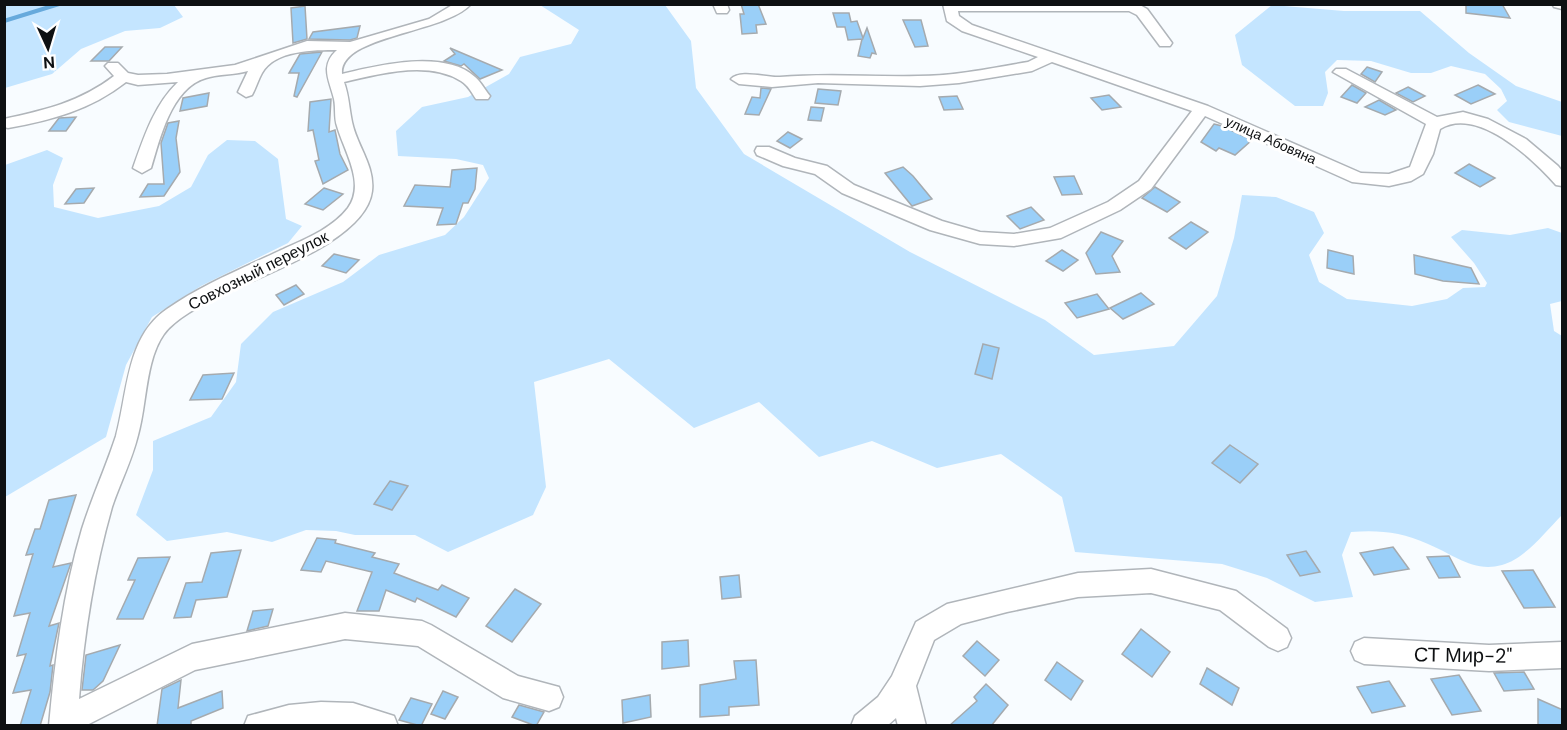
<svg xmlns="http://www.w3.org/2000/svg" width="1567" height="730" font-family="'DM Sans',sans-serif">
	<style>
		.green { fill: #c4e5ff }
		.lines { fill: none; stroke-linecap: round; stroke-linejoin: round }
		.stream { stroke: #67aadc; stroke-width: 4 }
		.building { fill: #9acff8; stroke: #a5aaae; stroke-width: 1.5 }
		.minor-casing { stroke: #b0b5ba; stroke-width: 3 }
		.minor { fill: #fff; fill-rule: evenodd }
		.labels { text-anchor: middle; stroke-width: 6; stroke-linejoin: round; paint-order: stroke }
		.far-street-label { font-size: 14px; fill: #0e1012; stroke: #fff }
		.street-label { font-size: 16px; fill: #0e1012; stroke: #fff }
		.near-street-label { font-size: 20px; fill: #0e1012; stroke: #fff }
	</style>
	<rect width="100%" height="100%" fill="#f8fcff"/>
	<g class="green">
		<path d="M5 4 174 5 183 17 160 28 125 31 81 49 52 74 5 88Z"/>
		<path d="M540 5H665L691 41 696 88 744 154 910 252 1045 320 1094 355 1174 346 1217 296 1234 238 1242 195 1276 197 1314 212 1324 233 1309 255 1319 282 1347 299 1412 306 1447 299 1463 288 1485 287 1487 283 1474 263 1451 237 1462 230 1510 235 1548 228 1562 233V301L1550 304 1554 331 1562 336V515C1546 531 1525 559 1502 565 1473 573 1453 554 1428 544 1401 532 1380 530 1351 532L1342 555 1353 597 1315 602 1267 578 1222 564 1075 552 1062 497 1001 454 937 468 872 441 819 457 759 402 694 428 609 359 534 382 546 487 533 515 448 552 415 535H355L336 531 306 530 272 542 227 532 167 541 136 515 153 470V441L211 417 236 382 241 344 273 312 343 282 379 255 445 235 464 217 489 178 483 165 456 159 398 156 396 131 422 107 468 97 509 74 520 57 571 44 579 30Z"/>
		<path d="M1272 5 1344 11H1420L1469 53 1516 86 1562 102V136L1509 122 1497 110 1507 101 1501 89 1485 74 1451 66 1431 73H1411L1371 61 1337 60 1325 72 1328 93 1323 106H1295L1242 65 1235 35Z"/>
		<path d="M227 140 255 141 278 159 286 219 302 226 288 243 201 286 152 317 126 365 106 437 5 497V165L47 150 63 158 53 185 54 207 98 218 159 206 191 187 208 155Z"/>
	</g>
	<g class="lines">
		<path class="stream" d="M4 21 59 4"/>
	</g>
	<g class="building">
		<path d="M741 4H758L766 24 756 25 757 33 742 34 740 14H744Z"/>
		<path d="M1466 4H1502L1510 18 1466 13Z"/>
		<path d="M305 6 307 39 293 43 291 8Z"/>
		<path d="M833 13H849L851 22 857 21 863 38 867 28 876 54 872 53 870 58 858 56 862 39 848 40 845 27H837Z"/>
		<path d="M903 20H921L928 46 915 47Z"/>
		<path d="M360 26 357 38 350 40 309 39 313 32Z"/>
		<path d="M105 47H122L109 61H91Z"/>
		<path d="M450 48 502 70 480 79 464 64 461 66 444 61 455 54Z"/>
		<path d="M322 52 297 97 294 96 299 73H289L300 54Z"/>
		<path d="M1367 67 1382 72 1375 82 1361 74Z"/>
		<path d="M1352 85 1366 93 1357 103 1341 97Z"/>
		<path d="M1478 85 1495 94 1471 104 1455 95Z"/>
		<path d="M1408 87 1425 96 1413 102 1396 93Z"/>
		<path d="M761 88 771 89 759 115 745 114 752 97 760 98Z"/>
		<path d="M818 89 841 91 838 105 815 103Z"/>
		<path d="M209 93 207 106 180 111 183 98Z"/>
		<path d="M1109 95 1121 107 1102 110 1091 98Z"/>
		<path d="M957 96 963 109 944 110 939 97Z"/>
		<path d="M331 99 329 132 335 130 340 154 348 170 323 184 315 161 319 160 313 130 308 131 310 102Z"/>
		<path d="M1379 100 1396 110 1385 115 1365 107Z"/>
		<path d="M811 107 824 108 821 121 808 120Z"/>
		<path d="M76 117 66 131H49L59 118Z"/>
		<path d="M179 121 176 138 180 172 164 196 140 197 148 184H164L161 143 168 123Z"/>
		<path d="M1214 124 1222 126 1252 140 1235 155 1219 148 1216 151 1201 142Z"/>
		<path d="M788 132 802 139 790 148 777 141Z"/>
		<path d="M1469 164 1495 178 1480 187 1455 173Z"/>
		<path d="M903 167 913 176 932 199 912 206 885 173Z"/>
		<path d="M477 168 475 189 468 203H463L456 224 437 225 443 208 404 206 415 185 450 187 452 170Z"/>
		<path d="M1074 176 1082 194 1062 195 1054 177Z"/>
		<path d="M1155 187 1180 202 1167 212 1142 198Z"/>
		<path d="M94 188 84 203 65 204 76 189Z"/>
		<path d="M324 188 343 194 323 210 305 204Z"/>
		<path d="M1031 207 1044 220 1020 229 1007 216Z"/>
		<path d="M1191 222 1208 232 1186 249 1169 238Z"/>
		<path d="M1101 232 1123 241 1112 256 1120 272 1096 274 1086 253Z"/>
		<path d="M1062 250 1078 260 1063 271 1046 261Z"/>
		<path d="M1328 250 1353 256 1354 274 1327 268Z"/>
		<path d="M334 254 359 260 346 273 322 266Z"/>
		<path d="M1414 255 1471 268 1479 284 1443 281 1415 274Z"/>
		<path d="M296 285 304 294 284 305 276 295Z"/>
		<path d="M1141 293 1154 304 1123 319 1110 308Z"/>
		<path d="M1097 294 1109 309 1077 318 1065 303Z"/>
		<path d="M983 344 999 348 992 379 975 374Z"/>
		<path d="M234 373 222 399 190 400 203 375Z"/>
		<path d="M1230 445 1258 464 1240 483 1212 463Z"/>
		<path d="M390 481 408 486 392 510 374 504Z"/>
		<path d="M76 495 53 567 71 563 49 626 59 623 50 666 53 665 50 692 40 726H20L31 690 13 693 26 654 17 656 30 613 14 616 33 554 26 555 35 529H40L49 500Z"/>
		<path d="M317 538 336 540 335 543 375 553 372 557 399 564 394 573 438 590 442 585 469 598 456 617 417 598 415 602 386 590 379 611H357L372 572 326 561 321 572 301 570Z"/>
		<path d="M1393 547 1409 569 1374 575 1360 553Z"/>
		<path d="M241 550 227 597 196 600 191 617 174 618 186 583 202 582 211 553Z"/>
		<path d="M1306 551 1320 572 1300 576 1287 555Z"/>
		<path d="M1449 556 1460 577 1439 578 1427 557Z"/>
		<path d="M170 557 143 619H117L135 580H128L138 558Z"/>
		<path d="M1533 570 1555 607 1524 608 1502 571Z"/>
		<path d="M739 575 741 597 722 599 720 577Z"/>
		<path d="M515 589 541 604 512 642 486 626Z"/>
		<path d="M273 609 268 626 247 631 253 611Z"/>
		<path d="M1141 629 1170 652 1152 677 1122 654Z"/>
		<path d="M688 640 689 666 662 669V642Z"/>
		<path d="M977 641 999 660 985 676 963 656Z"/>
		<path d="M120 645 103 681 93 690H82L86 655Z"/>
		<path d="M756 660 759 705 729 707V715L700 717V685L736 679 734 661Z"/>
		<path d="M1057 662 1083 681 1071 700 1045 680Z"/>
		<path d="M1207 668 1239 688 1232 705 1200 684Z"/>
		<path d="M1524 672 1534 689 1504 691 1494 673Z"/>
		<path d="M1459 675 1481 711 1452 715 1431 679Z"/>
		<path d="M181 680 178 708 222 691 223 708 191 721V726H157L162 689Z"/>
		<path d="M1389 681 1405 706 1372 713 1357 687Z"/>
		<path d="M986 684 1008 705 991 726H949L977 701 974 697Z"/>
		<path d="M443 691 458 697 445 719 431 714Z"/>
		<path d="M650 695 651 717 623 723 622 700Z"/>
		<path d="M411 698 432 704 421 726 399 720Z"/>
		<path d="M1538 699 1563 710V726H1538Z"/>
		<path d="M519 705 544 712 536 726 512 717Z"/>
	</g>
	<g class="lines">
		<g class="minor-casing">
			<g id="minor">
				<path d="M454 4H471C444 34 339 35 342 74 378 65 445 49 475 77 481 82 485 90 490 96L488 99H476C472 93 468 85 461 81 428 60 379 74 344 82 349 96 349 108 352 122 357 146 375 166 372 191 366 241 260 275 220 296 202 305 177 317 164 334 145 361 147 404 138 435 132 460 120 483 112 507 94 570 84 634 79 699L192 644 345 613 422 621 431 625 518 676 559 687 563 697 559 707 549 711 503 698 418 646 345 639 195 670 85 726H49C55 660 63 593 82 529 92 497 106 467 116 436 128 392 126 337 167 309 201 285 241 269 279 251 303 240 332 229 348 208 366 183 344 151 337 126 334 118 336 108 334 99 330 81 319 66 337 50 314 50 275 50 262 73 258 80 256 88 252 95L246 97 238 92 248 71C234 75 219 74 206 78 171 88 160 139 151 168L142 173 133 168C144 137 154 105 178 82L138 85 126 82C90 110 52 120 8 128L4 127V119C45 110 80 102 114 76L105 66 108 63H118L128 73 138 75 167 74 235 65 307 41 350 42 429 19Z"/>
				<path d="M713 4H727L729 10 727 13H717Z"/>
				<path d="M943 4H1138L1147 9 1172 43 1170 46H1160L1137 15 1129 11H958L959 16 972 25 1208 106 1361 173 1389 174 1410 167 1426 124 1333 72 1336 69H1346L1437 117 1463 112 1488 119 1526 139 1558 166 1562 171V186L1556 185C1532 158 1477 106 1440 129L1433 154 1423 174 1411 181 1389 186 1352 182 1205 116 1151 189 1120 210 1061 238 1014 246 980 244 930 230 842 193 815 174 783 166 757 155 755 151 757 147H769L795 158 827 166 854 185 942 221 980 232 1014 234 1050 228 1108 202 1139 181 1192 111 1052 62 1032 71 959 83 920 86 818 83 772 87 739 84 731 79C740 69 767 78 780 77 826 73 872 77 918 76 955 76 992 68 1028 62L1038 57 962 31 947 21Z"/>
				<path d="M1552 4H1562V9L1554 7Z"/>
				<path d="M1151 569 1236 591 1287 629 1291 638 1287 647 1278 651 1269 647 1220 610 1151 593 1078 597 1007 612 961 624 934 640 916 686 926 726H898L896 718 887 726H851L855 716 878 697 892 676 916 622 947 604 1078 573Z"/>
				<path d="M1364 638 1489 645 1562 642V668L1489 671 1364 664 1355 660 1351 651 1355 642Z"/>
				<path d="M321 702 353 703 394 716 398 726H244L248 716 289 705Z"/>
			</g>
		</g>
		<use href="#minor" class="minor"/>
	</g>
	<g class="labels">
		<g class="far-street-label">
			<text transform="translate(1271 140) rotate(24)" y="5">улица Абовяна</text>
		</g>
		<g class="street-label">
			<text transform="translate(258 270) rotate(-27)" y="6">Совхозный переулок</text>
		</g>
		<g class="near-street-label">
			<text transform="translate(1463 655) rotate(1)" y="7">СТ Мир-2"</text>
		</g>
	</g>
	<rect width="1567" height="730" fill="none" stroke="#0e1012" stroke-width="12"/>
	<g transform="translate(48 48) rotate(176)" stroke="#ffffff" stroke-width="4.5" paint-order="stroke">
	<path d="M0-4.5L10 22L0 15L-10 22Z" fill="#0e1012"/>
	<text y="-9" font-size="16" font-weight="bold" text-anchor="middle" fill="#0e1012">N</text>
	</g>
</svg>
